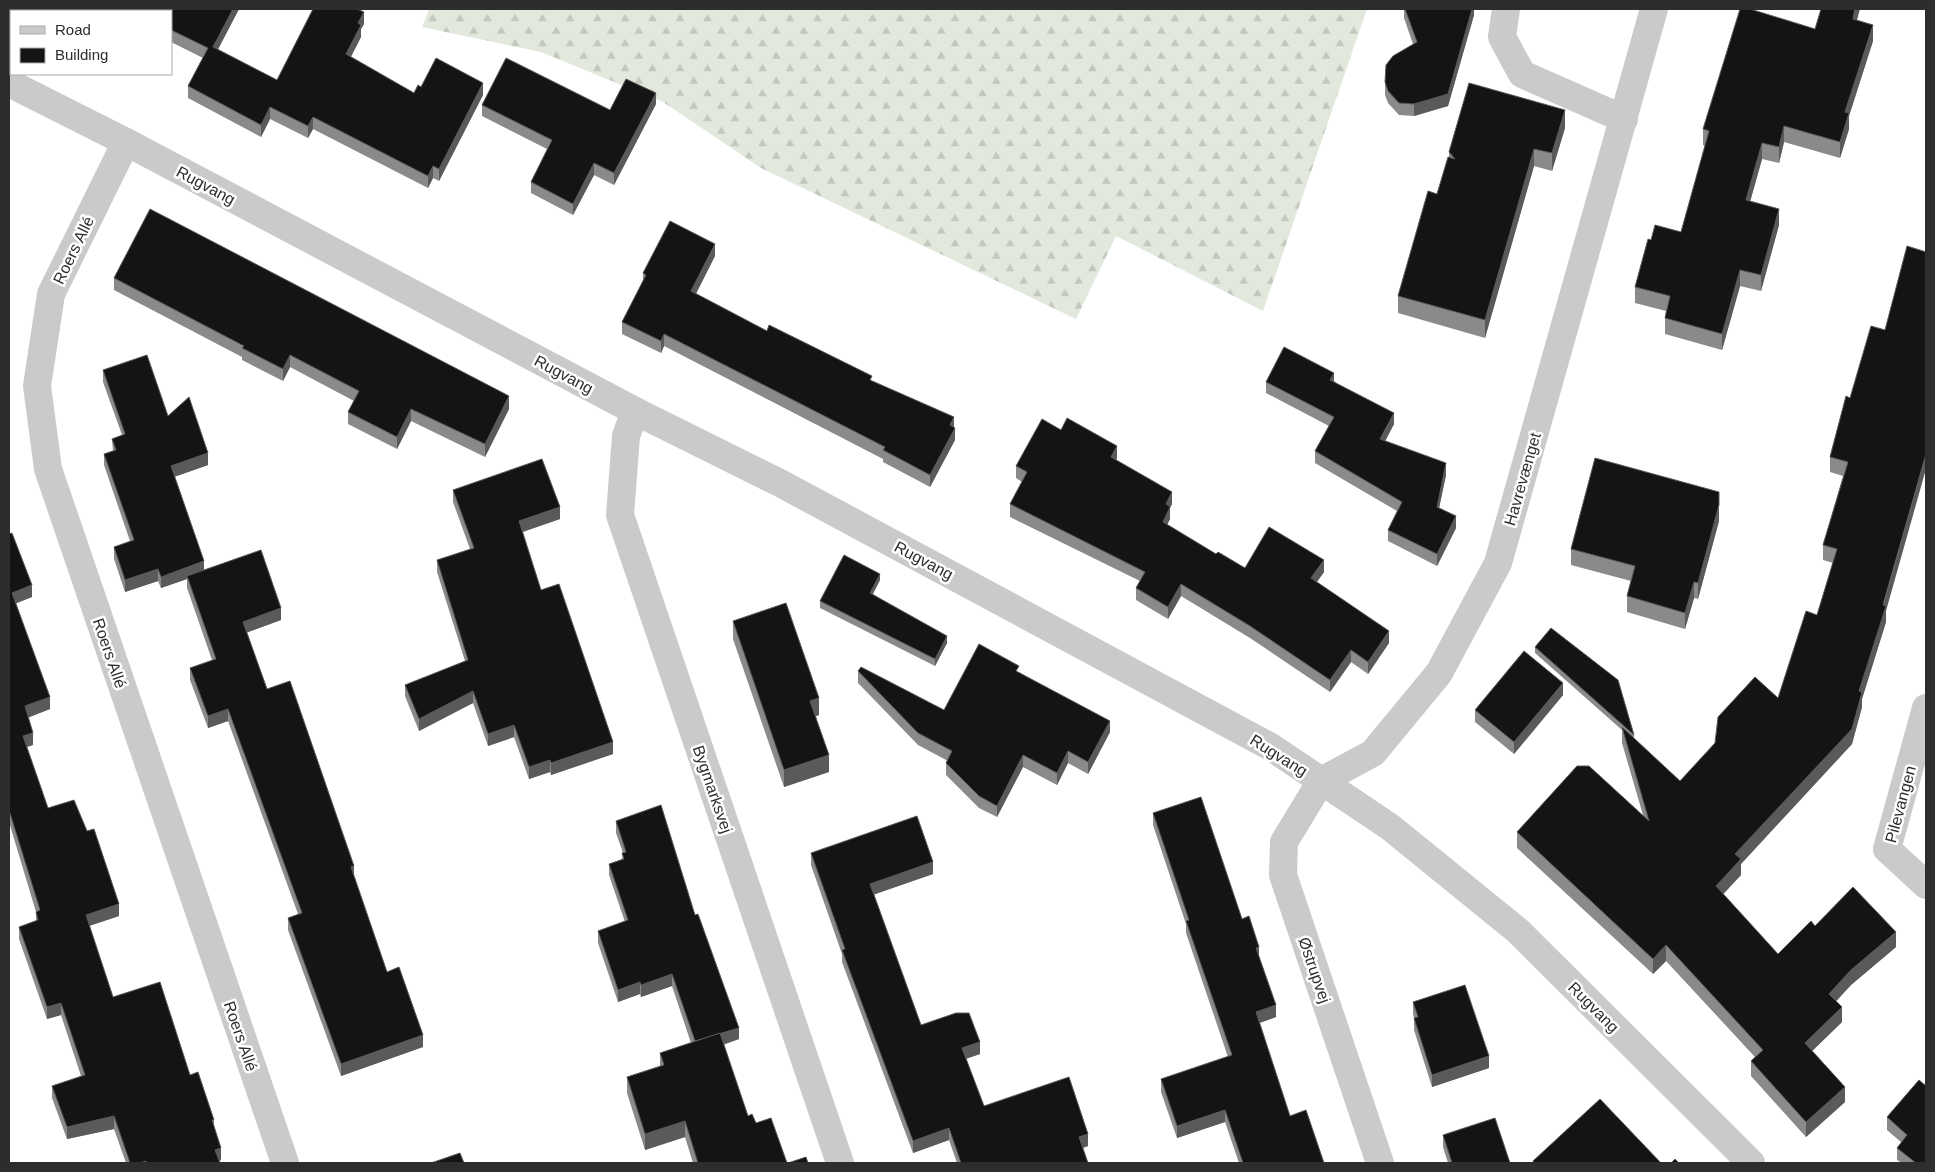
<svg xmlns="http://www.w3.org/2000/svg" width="1935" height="1172" font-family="Helvetica,sans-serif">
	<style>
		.forest { fill: url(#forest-firs) }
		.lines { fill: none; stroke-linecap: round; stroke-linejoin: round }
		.minor { stroke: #cacaca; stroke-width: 28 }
		.wall { fill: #8a8a8a }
		.shaded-wall { fill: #5a5a5a }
		.building { fill: #141414; stroke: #5a5a5a }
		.labels { text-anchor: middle; stroke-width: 5; stroke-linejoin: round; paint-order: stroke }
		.street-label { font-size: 16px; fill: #2d2d2d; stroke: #fff }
	</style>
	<defs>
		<pattern id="forest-firs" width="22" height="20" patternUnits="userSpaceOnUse" patternTransform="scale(1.25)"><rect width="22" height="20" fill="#e2e9dc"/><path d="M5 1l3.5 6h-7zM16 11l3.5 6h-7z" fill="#c2c8bd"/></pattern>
	</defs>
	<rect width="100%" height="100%" fill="#fff"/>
	<path class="forest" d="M429 9H1367L1263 311 1116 236 1076 319 761 168 663 102 541 52 422 27Z"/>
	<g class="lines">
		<g class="minor">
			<path d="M1506 9 1502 37 1522 74 1624 119"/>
			<path d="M9 83 126 142 635 411 780 483 1271 747 1390 827 1518 931 1751 1163"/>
			<path d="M126 142 51 294 37 386 48 469 285 1163"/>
			<path d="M635 411 626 436 620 515 840 1163"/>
			<path d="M1926 708 1887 849 1926 885"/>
			<path d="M1380 1163 1283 875 1284 842 1321 781 1373 753 1439 673 1498 563 1654 9"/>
		</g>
	</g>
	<g class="wall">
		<path d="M94 9H106L105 11H98Z"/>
		<path d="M107 9H239L218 49 277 80 362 11 364 24 361 29V37L351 57 414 93 421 87 483 95 439 181 433 178 428 188 313 129 308 138 270 119 261 137 188 98V86L203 58 171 42V11H112Z"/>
		<path d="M1404 9H1474V15L1448 106 1414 116 1399 115 1388 103 1385 95V82L1413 44 1404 18Z"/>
		<path d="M1857 20 1873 41 1849 116V129L1840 158 1784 142 1779 163 1762 159 1750 202 1779 225 1761 291 1740 286 1722 350 1665 334V318L1666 311 1635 303V287L1651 240 1681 232 1705 146 1703 145V129L1815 29Z"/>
		<path d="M656 104 614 185 594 175 573 215 531 193V182L547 149 482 116V105L610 110Z"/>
		<path d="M1565 128 1552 171 1534 166 1485 338 1398 313V296L1437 194 1449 157V152Z"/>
		<path d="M715 256 696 294 767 331 872 381 954 427 955 440 930 487 883 462V459L664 346 661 353 622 334V322L643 281V273Z"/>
		<path d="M114 278 509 409 485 457 411 421 397 449 348 424V412L354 401 290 367 283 381 242 360V357L114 290Z"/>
		<path d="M103 370 168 416 208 465 174 477 204 570 281 620 247 632 267 689 354 877 387 972 423 1047 341 1076 288 930V918L298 914 228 721 208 728 190 680V668L212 660 187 588V579L161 588 158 581 125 592 114 559V547L130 541 104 465V454L113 451 112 439 122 435 103 382Z"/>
		<path d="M1334 381 1394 424 1385 441 1446 475 1439 508 1456 528 1437 566 1388 541V530L1397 511 1315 463V451L1329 426 1266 393V382Z"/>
		<path d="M1846 396 1886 611V622L1862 699V707L1852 744 1741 864V875L1723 894 1778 954 1815 926 1896 947 1851 985 1836 1001 1842 1022 1812 1051 1845 1102 1806 1137 1751 1076V1061L1755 1057 1666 961 1653 974 1517 848V832L1643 815 1622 743V730L1535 653V647L1634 735V738L1680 781 1778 698 1817 615 1833 563 1823 560V545L1843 476 1830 472V457Z"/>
		<path d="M1061 430 1117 458 1116 460 1172 504 1170 508V519L1167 524 1216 554 1245 568 1324 572 1317 582 1389 643 1368 674 1351 662 1330 692 1250 638 1181 596 1168 619 1136 600V588L1140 581 1010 517V504L1022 482 1016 478V466Z"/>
		<path d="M453 490 560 519 523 532 541 590 613 754 551 775 550 772 529 779 514 737 488 746 473 703 419 731 405 696V685L465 661 437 572V560L470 549 453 502Z"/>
		<path d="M1719 521 1698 599 1694 598 1685 629 1627 612V596L1631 581 1571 565V549Z"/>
		<path d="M9 534 32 597 16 603 50 709 28 717 33 745 27 747 48 808 119 916 89 926 113 997 190 1075 214 1120V1127L221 1160 219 1161 220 1163H126L114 1129 67 1139 52 1098V1086L81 1076 61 1015 47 1019 19 939V927L36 921V912L9 822Z"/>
		<path d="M880 580 873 594 947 643 935 666 820 608V601Z"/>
		<path d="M733 621 819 715 816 716 829 772 784 787 733 639Z"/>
		<path d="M858 671 944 710 1019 672 1110 732 1088 774 1068 763 1057 785 1023 767 997 817 979 808 946 775V763L948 761 918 745 858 683Z"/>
		<path d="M1563 695 1514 754 1475 722V710Z"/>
		<path d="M1153 813 1242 919 1259 956 1276 1017 1260 1023 1290 1116 1324 1163H1239L1225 1122 1177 1138 1161 1092V1079L1228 1057 1186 933V924L1153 825Z"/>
		<path d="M616 821 695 915 739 1039 723 1045 748 1116 756 1123 787 1163H693L685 1137 645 1150 627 1093V1077L660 1066V1053L691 1043 672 986 641 997 640 994 618 1002 598 943V931L625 922 609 875V864L622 859 623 853 616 833Z"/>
		<path d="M811 853 933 874 874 894 921 1025 980 1054 966 1059 984 1106 1088 1146 1083 1148 1088 1163H957L949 1140 913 1153 842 962V954L811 865Z"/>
		<path d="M1413 1002 1489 1068 1432 1087 1414 1030V1018L1413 1014Z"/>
		<path d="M1919 1080 1926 1163H1902L1897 1160V1148L1902 1143 1887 1130V1117Z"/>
		<path d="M1443 1135 1510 1163H1448L1443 1147Z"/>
	</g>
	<g class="shaded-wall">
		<path d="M233 9H239L213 59V47Z"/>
		<path d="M1472 9H1474V15L1448 106 1414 116V104Z"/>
		<path d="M1855 9H1860L1853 35V19Z"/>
		<path d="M364 12V24L361 29V37L346 66V54L358 23Z"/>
		<path d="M1873 25V41L1849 116V129L1840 158V142L1845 112Z"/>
		<path d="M483 83V95L439 181V169Z"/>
		<path d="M656 93V104L614 185V173Z"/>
		<path d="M270 107V119L261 137V125Z"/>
		<path d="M1565 110V128L1552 171V153Z"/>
		<path d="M313 117V129L308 138V126Z"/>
		<path d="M1784 126V142L1779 163V147Z"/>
		<path d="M1762 143V159L1746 216V200Z"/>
		<path d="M1534 149V166L1485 338V320Z"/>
		<path d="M594 163V175L573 215V204Z"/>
		<path d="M433 166V178L428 188V176Z"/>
		<path d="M1779 209V225L1761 291V275Z"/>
		<path d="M715 244V256L691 303V291Z"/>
		<path d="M1740 270V286L1722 350V334Z"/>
		<path d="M664 334V346L661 353V341Z"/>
		<path d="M290 355V367L283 381V369Z"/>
		<path d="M1334 373V385L1330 380Z"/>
		<path d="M509 396V409L485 457V444Z"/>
		<path d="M411 409V421L397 449V437Z"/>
		<path d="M1394 413V424L1380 451V439Z"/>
		<path d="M954 417V429L950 425Z"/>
		<path d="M955 428V440L930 487V475Z"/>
		<path d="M1117 446V458L1111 469V457Z"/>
		<path d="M208 453V465L171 478V466Z"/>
		<path d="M1926 454V469L1886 611V622L1862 699V707L1852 744 1741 864V875L1716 902V886L1735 854 1859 691Z"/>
		<path d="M1446 463V475L1437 518V507Z"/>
		<path d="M1172 492V504L1170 508V519L1163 534V522L1166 504Z"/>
		<path d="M1719 505V521L1698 599V583Z"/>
		<path d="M560 507V519L519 533V521Z"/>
		<path d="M1456 516V528L1437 566V554Z"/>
		<path d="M1324 560V572L1311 590V578Z"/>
		<path d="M204 561V573L187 576V579L161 588V577Z"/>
		<path d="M158 569V581L125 592V580Z"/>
		<path d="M880 574V580L870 599V593Z"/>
		<path d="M1694 582V598L1685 629V613Z"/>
		<path d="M1181 584V596L1168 619V607Z"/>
		<path d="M32 585V597L12 605V593Z"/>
		<path d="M281 608V620L243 634V622Z"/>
		<path d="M1389 631V643L1368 674V662Z"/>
		<path d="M947 636V643L935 666V659Z"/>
		<path d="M1351 650V662L1330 692V680Z"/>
		<path d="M1563 683V695L1514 754V742Z"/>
		<path d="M473 691V703L419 731V719Z"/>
		<path d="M50 697V709L25 719V706Z"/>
		<path d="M819 698V715L810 718V701Z"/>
		<path d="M228 709V721L208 728V716Z"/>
		<path d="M1110 721V732L1088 774V762Z"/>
		<path d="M514 725V737L488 746V734Z"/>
		<path d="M33 733V745L23 748V736Z"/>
		<path d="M613 742V754L551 775V763Z"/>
		<path d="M1068 751V763L1057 785V773Z"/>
		<path d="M829 755V772L784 787V770Z"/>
		<path d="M1023 755V767L997 817V806Z"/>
		<path d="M550 760V772L529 779V767Z"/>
		<path d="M933 862V874L870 896V884Z"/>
		<path d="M354 866V878L351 867Z"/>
		<path d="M119 904V916L86 927V915Z"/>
		<path d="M1896 932V947L1851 985 1829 1009V994L1851 970Z"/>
		<path d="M1666 945V961L1653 974V959Z"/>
		<path d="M1259 947V959L1256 948Z"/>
		<path d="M672 974V986L641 997V985Z"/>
		<path d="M640 982V994L618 1002V990Z"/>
		<path d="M61 1003V1015L47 1019V1007Z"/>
		<path d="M1276 1005V1017L1256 1024V1012Z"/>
		<path d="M1842 1007V1022L1805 1058V1043Z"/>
		<path d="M739 1028V1039L695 1054V1042Z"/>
		<path d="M423 1035V1047L341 1076V1064Z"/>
		<path d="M980 1042V1054L962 1060V1048Z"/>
		<path d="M1489 1056V1068L1432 1087V1075Z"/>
		<path d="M1845 1087V1102L1806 1137V1122Z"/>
		<path d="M1225 1110V1122L1177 1138V1126Z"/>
		<path d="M114 1116V1129L67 1139V1127Z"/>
		<path d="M685 1121V1137L645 1150V1134Z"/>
		<path d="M949 1128V1140L913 1153V1141Z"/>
		<path d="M1088 1134V1146L1079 1149V1137Z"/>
		<path d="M221 1148V1160L215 1162V1150Z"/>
	</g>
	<g class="building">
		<path d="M130 9H233L213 47 277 80 313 9H357L364 12 358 23 361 25 346 54 414 93 418 85 421 87 436 58 483 83 439 169 433 166 428 176 313 117 308 126 270 107 261 125 188 86 208 48 171 30V11H135Z"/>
		<path d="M1405 9H1472L1448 94 1414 104 1399 103 1388 91 1385 82 1386 65 1393 56 1417 42Z"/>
		<path d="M1740 9H1750L1815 29 1821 9H1855L1853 19 1873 25 1845 112 1849 113 1840 142 1784 126 1779 147 1762 143 1746 200 1779 209 1761 275 1740 270 1722 334 1665 318 1670 296 1635 287 1648 239 1651 240 1655 225 1681 232 1709 131 1703 129Z"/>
		<path d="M506 58 610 110 626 79 656 93 614 173 594 163 573 204 531 182 552 140 482 105Z"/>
		<path d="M1469 83 1565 110 1552 153 1534 149 1485 320 1398 296 1428 191 1437 194 1448 157 1455 159 1449 152Z"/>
		<path d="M150 209 509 396 485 444 411 409 397 437 348 412 359 391 290 355 283 369 242 348 244 346 114 278Z"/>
		<path d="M670 221 715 244 691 291 767 331 769 325 872 376 870 380 954 417 950 425 955 428 930 475 883 450 885 447 664 334 661 341 622 322 646 275 643 273Z"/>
		<path d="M1907 246 1926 252V454L1883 605 1886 606 1859 691 1862 692 1852 729 1735 854 1741 859 1716 886 1778 954 1811 921 1815 926 1853 887 1896 932 1851 970 1829 994 1842 1007 1805 1043 1845 1087 1806 1122 1751 1061 1763 1050 1666 945 1653 959 1517 832 1577 766H1589L1649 821 1622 727 1680 781 1715 743 1718 717 1755 677 1778 698 1806 611 1817 615 1837 549 1823 545 1848 462 1830 457 1846 396 1850 398 1871 326 1885 330Z"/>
		<path d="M1284 347 1334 373 1330 380 1394 413 1380 439 1446 463 1437 507 1456 516 1437 554 1388 530 1402 502 1315 451 1334 417 1266 382Z"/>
		<path d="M147 355 168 416 189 397 208 453 171 466 204 561 161 577 158 569 125 580 114 547 134 540 104 454 116 450 112 439 125 434 103 370Z"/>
		<path d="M1067 418 1117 446 1111 457 1172 492 1166 504 1170 507 1163 522 1216 554 1218 552 1245 568 1269 527 1324 560 1311 578 1389 631 1368 662 1351 650 1330 680 1250 626 1181 584 1168 607 1136 588 1145 572 1010 504 1027 472 1016 466 1042 419 1061 430Z"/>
		<path d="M1595 458 1719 492V505L1698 583 1694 582 1685 613 1627 596 1635 566 1571 549Z"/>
		<path d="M542 459 560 507 519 521 541 590 559 584 613 742 551 763 550 760 529 767 514 725 488 734 473 691 419 719 405 685 468 660 437 560 474 548 453 490Z"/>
		<path d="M12 533 32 585 12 593 50 697 25 706 33 733 23 736 48 808 74 800 87 831 94 829 119 904 86 915 113 997 160 982 190 1075 198 1072 214 1120H212L221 1148 215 1150 220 1163H146V1161L140 1163H130L114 1116 67 1127 52 1086 85 1075 61 1003 47 1007 19 927 38 920 36 912 40 910 9 810V534Z"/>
		<path d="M261 550 281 608 243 622 267 689 290 681 354 866 351 867 387 972 399 967 423 1035 341 1064 288 918 302 913 228 709 208 716 190 668 216 659 187 576Z"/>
		<path d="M844 555 880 574 870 593 947 636 935 659 820 601Z"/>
		<path d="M786 603 819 698 810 701 829 755 784 770 733 621Z"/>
		<path d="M1551 628 1618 680 1634 735 1535 647Z"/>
		<path d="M979 644 1019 666 1016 671 1110 721 1088 762 1068 751 1057 773 1023 755 997 806 979 796 946 763 952 751 918 733 858 671 861 667 944 710Z"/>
		<path d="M1524 651 1563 683 1514 742 1475 710Z"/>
		<path d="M1201 797 1242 919 1249 916 1259 947 1256 948 1276 1005 1256 1012 1290 1116 1306 1110 1324 1163H1243L1225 1110 1177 1126 1161 1079 1232 1055 1186 921 1189 920 1153 813Z"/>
		<path d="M661 805 695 915 698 914 739 1028 695 1041 672 974 641 985 640 982 618 990 598 931 628 920 609 864 624 859 622 853 626 852 616 821Z"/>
		<path d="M917 816 933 862 870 884 921 1025 956 1013H969L980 1042 962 1048 984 1106 1069 1077 1088 1134 1079 1137 1088 1163H961L949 1128 913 1141 842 950 845 949 811 853Z"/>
		<path d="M1465 985 1489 1056 1432 1075 1414 1018 1418 1017 1413 1002Z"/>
		<path d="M720 1033 748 1116 752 1114 756 1123 771 1118 787 1163H698L685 1121 645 1134 627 1077 664 1065 660 1053Z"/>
		<path d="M1919 1080 1926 1086V1163H1916L1897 1148 1907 1135 1887 1117Z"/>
		<path d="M1600 1099 1661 1163H1534L1533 1161Z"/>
		<path d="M1495 1118 1510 1163H1452L1443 1135Z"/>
		<path d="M460 1153 464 1163H431Z"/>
		<path d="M806 1157 808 1163H788Z"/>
		<path d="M1675 1159 1679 1163H1671Z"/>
	</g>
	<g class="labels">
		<g class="street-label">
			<text transform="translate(206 185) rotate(28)" y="6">Rugvang</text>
			<text transform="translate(73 250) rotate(-64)" y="6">Roers Allé</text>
			<text transform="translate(564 374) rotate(28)" y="6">Rugvang</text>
			<text transform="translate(1522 479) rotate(-74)" y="6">Havrevænget</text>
			<text transform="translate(924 560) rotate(28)" y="6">Rugvang</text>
			<text transform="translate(110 653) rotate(71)" y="6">Roers Allé</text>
			<text transform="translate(1279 755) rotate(32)" y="6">Rugvang</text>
			<text transform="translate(713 789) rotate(71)" y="6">Bygmarksvej</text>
			<text transform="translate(1900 804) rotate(-75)" y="6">Pilevangen</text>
			<text transform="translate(1315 970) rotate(71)" y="6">Østrupvej</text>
			<text transform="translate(1594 1007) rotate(45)" y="6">Rugvang</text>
			<text transform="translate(241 1036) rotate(71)" y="6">Roers Allé</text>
		</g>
	</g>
	<rect width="1935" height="1172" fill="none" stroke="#2d2d2d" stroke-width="20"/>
	<rect x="10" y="10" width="162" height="65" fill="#ffffff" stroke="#ababab"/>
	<rect x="20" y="26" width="25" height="8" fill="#cacaca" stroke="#ababab"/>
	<text x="55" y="35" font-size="15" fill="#2d2d2d">Road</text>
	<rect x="20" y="48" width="25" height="15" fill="#141414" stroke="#ababab"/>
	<text x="55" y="60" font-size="15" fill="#2d2d2d">Building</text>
</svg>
